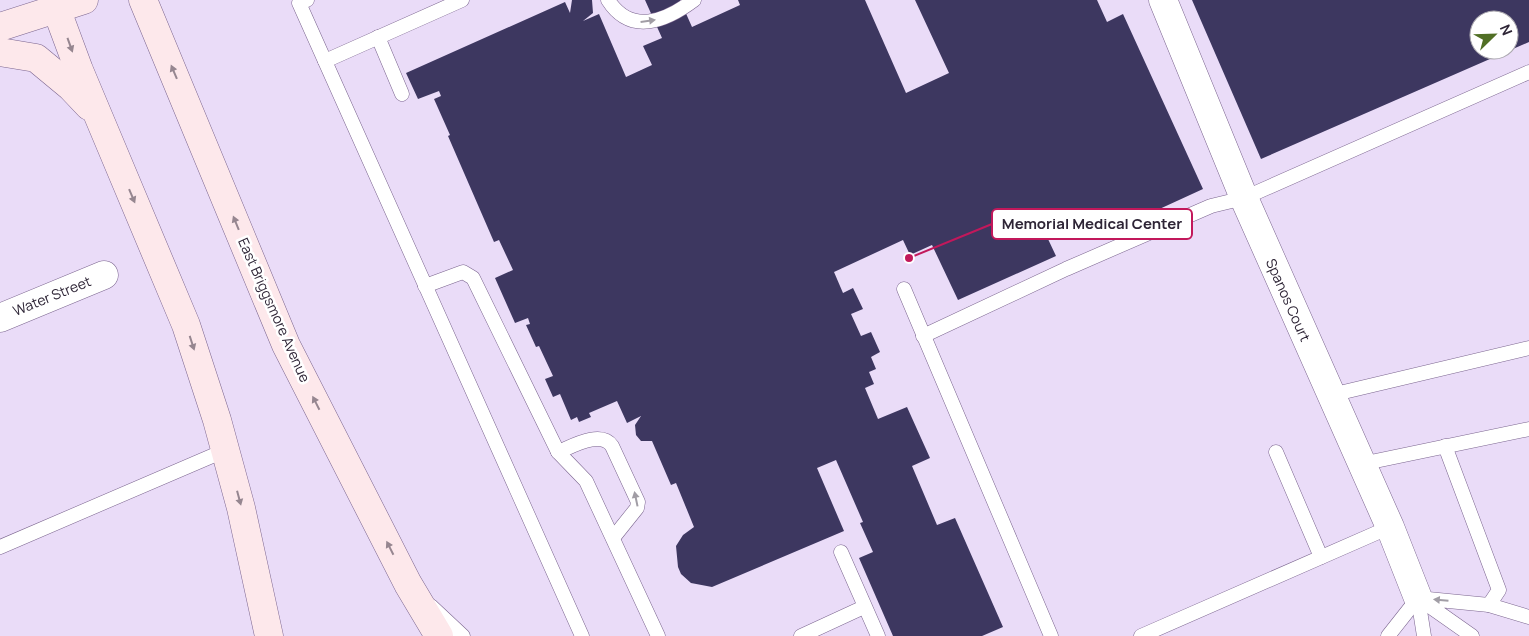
<svg xmlns="http://www.w3.org/2000/svg" width="1529" height="636" font-family="Manrope,sans-serif">
	<style>
		.building { fill: #3d3760; fill-rule: evenodd }
		.lines { fill: none; stroke-linecap: round; stroke-linejoin: round }
		.service-casing { stroke: #7b658f; stroke-width: 15 }
		.minor-casing { stroke: #7b658f; stroke-width: 29 }
		.secondary-casing { stroke: #7b658f; stroke-width: 29 }
		.service { stroke: #fff; stroke-width: 14 }
		.minor { stroke: #fff; stroke-width: 28 }
		.secondary { stroke: #fde8eb; stroke-width: 28 }
		.oneway { fill: #a19da5 }
		.oneway2 { fill: #968690 }
		.labels { text-anchor: middle; stroke-width: 5; stroke-linejoin: round; paint-order: stroke }
		.street-label { font-size: 14px; fill: #2e2536; stroke: #fff }
		.leader { fill: none; stroke: #c2185b; stroke-width: 2 }
		.callout-dot { fill: #c2185b; stroke: #fff; stroke-width: 2 }
		.callout { fill: #fff; stroke: #c2185b; stroke-width: 2 }
		.callout-label { font-size: 15px; text-anchor: middle; font-weight: bold; fill: #2e2536 }
	</style>
	<rect width="100%" height="100%" fill="#eadcf8"/>
	<g class="building">
		<path d="M572 0H592L593 13 583 21 599 14 626 77 652 65 643 46 662 38 645 0H680L692 27 740 5 738 0H865L906 93 949 73 915 0H1097L1107 22 1123 14 1203 189 1105 234 1098 216 1048 239 1056 256 958 300 932 245 910 255 903 240 834 272 843 293 853 288 863 309 851 314 861 336 871 332 880 352 871 357 876 369 869 372 874 384 865 388 878 419 907 407 930 458 912 466 937 525 955 518 1003 627 982 636H893L859 558 873 552 860 523 863 522 836 460 817 468 844 531 712 587 691 583 681 574 678 567 676 546 683 535 694 527 676 483 671 485 652 441H641L636 435 635 425 641 416 627 423 617 401 589 413 591 417 579 422 577 417 571 420 560 394 553 397 545 379 553 376 539 346 536 347 526 325 530 324 528 318 515 323 495 278 513 270 499 240 494 242 448 136 450 135 434 99 441 96 439 91 418 99 406 73 565 2 570 13Z"/>
		<path d="M1192 0H1529V42L1261 159ZM1479 20H1509V50H1479Z"/>
	</g>
	<g class="lines">
		<g class="service-casing">
			<g id="service">
				<path d="M307 0 299 3 582 636"/>
				<path d="M608 0C631 36 666 21 694 0"/>
				<path d="M378 37 402 94"/>
				<path d="M325 61 462 0"/>
				<path d="M425 286 463 272 473 278 558 452 586 481 658 636"/>
				<path d="M904 289 1051 636"/>
				<path d="M923 336 1066 269 1211 206 1244 198 1529 72"/>
				<path d="M1331 395 1529 348"/>
				<path d="M1445 446 1499 590 1489 605"/>
				<path d="M558 452C573 446 601 430 612 446L638 502 637 508 613 538"/>
				<path d="M1276 452 1321 557"/>
				<path d="M1361 464 1529 429"/>
				<path d="M0 547 226 450"/>
				<path d="M841 552 878 636"/>
				<path d="M1418 598 1424 636"/>
				<path d="M431 606 463 636"/>
				<path d="M801 636 864 607"/>
				<path d="M1141 636 1390 527"/>
				<path d="M1388 636 1418 598"/>
				<path d="M1472 636 1418 598 1489 605 1529 617"/>
			</g>
		</g>
		<g class="minor-casing">
			<g id="minor">
				<path d="M1163 0 1244 198 1390 527 1418 598"/>
				<path d="M0 318 104 275"/>
			</g>
		</g>
		<g class="secondary-casing">
			<g id="secondary">
				<path d="M53 0 79 70 186 325 217 420 241 508 269 636"/>
				<path d="M143 0 286 345 408 584 439 636"/>
				<path d="M0 27 84 0"/>
				<path d="M0 52 36 58 71 87 89 106"/>
			</g>
		</g>
		<use href="#service" class="service"/>
		<use href="#minor" class="minor"/>
		<use href="#secondary" class="secondary"/>
	</g>
	<defs><path id="oneway-solid" d="M-6-.8H1V-3.2L6.5 0L1 3.2V.8H-6Z" transform="scale(1.25)"/></defs>
	<g class="oneway">
		<use href="#oneway-solid" transform="translate(648 21) rotate(-8)"/>
		<use href="#oneway-solid" transform="translate(636 499) rotate(-102)"/>
		<use href="#oneway-solid" transform="translate(1441 600) rotate(-175)"/>
	</g>
	<g class="oneway2">
		<use href="#oneway-solid" transform="translate(70 45) rotate(70)"/>
		<use href="#oneway-solid" transform="translate(174 72) rotate(-113)"/>
		<use href="#oneway-solid" transform="translate(132 196) rotate(67)"/>
		<use href="#oneway-solid" transform="translate(236 223) rotate(-112)"/>
		<use href="#oneway-solid" transform="translate(192 343) rotate(72)"/>
		<use href="#oneway-solid" transform="translate(316 403) rotate(-117)"/>
		<use href="#oneway-solid" transform="translate(239 498) rotate(75)"/>
		<use href="#oneway-solid" transform="translate(390 548) rotate(-117)"/>
	</g>
	<g class="labels">
		<g class="street-label">
			<text transform="translate(52 296) rotate(-22)" y="5">Water Street</text>
			<text transform="translate(1288 300) rotate(66)" y="5">Spanos Court</text>
			<text transform="translate(274 310) rotate(66)" y="5">East Briggsmore Avenue</text>
		</g>
	</g>
	<path class="leader" d="M909 258L992 224"/>
	<circle class="callout-dot" cx="909" cy="258" r="5"/>
	<rect class="callout" x="992" y="209" width="200" height="30" rx="5"/>
	<g class="callout-label">
		<text x="1092" y="229">Memorial Medical Center</text>
	</g>
	<g transform="translate(1494 35) rotate(67)"><circle r="24" fill="#ffffff" stroke="#aba8af"/>
	<path d="M0-4L9 19L0 12L-9 19Z" fill="#516f25"/>
	<text y="-8" font-size="14" font-weight="bold" text-anchor="middle" fill="#2e2536">N</text>
	</g>
</svg>
